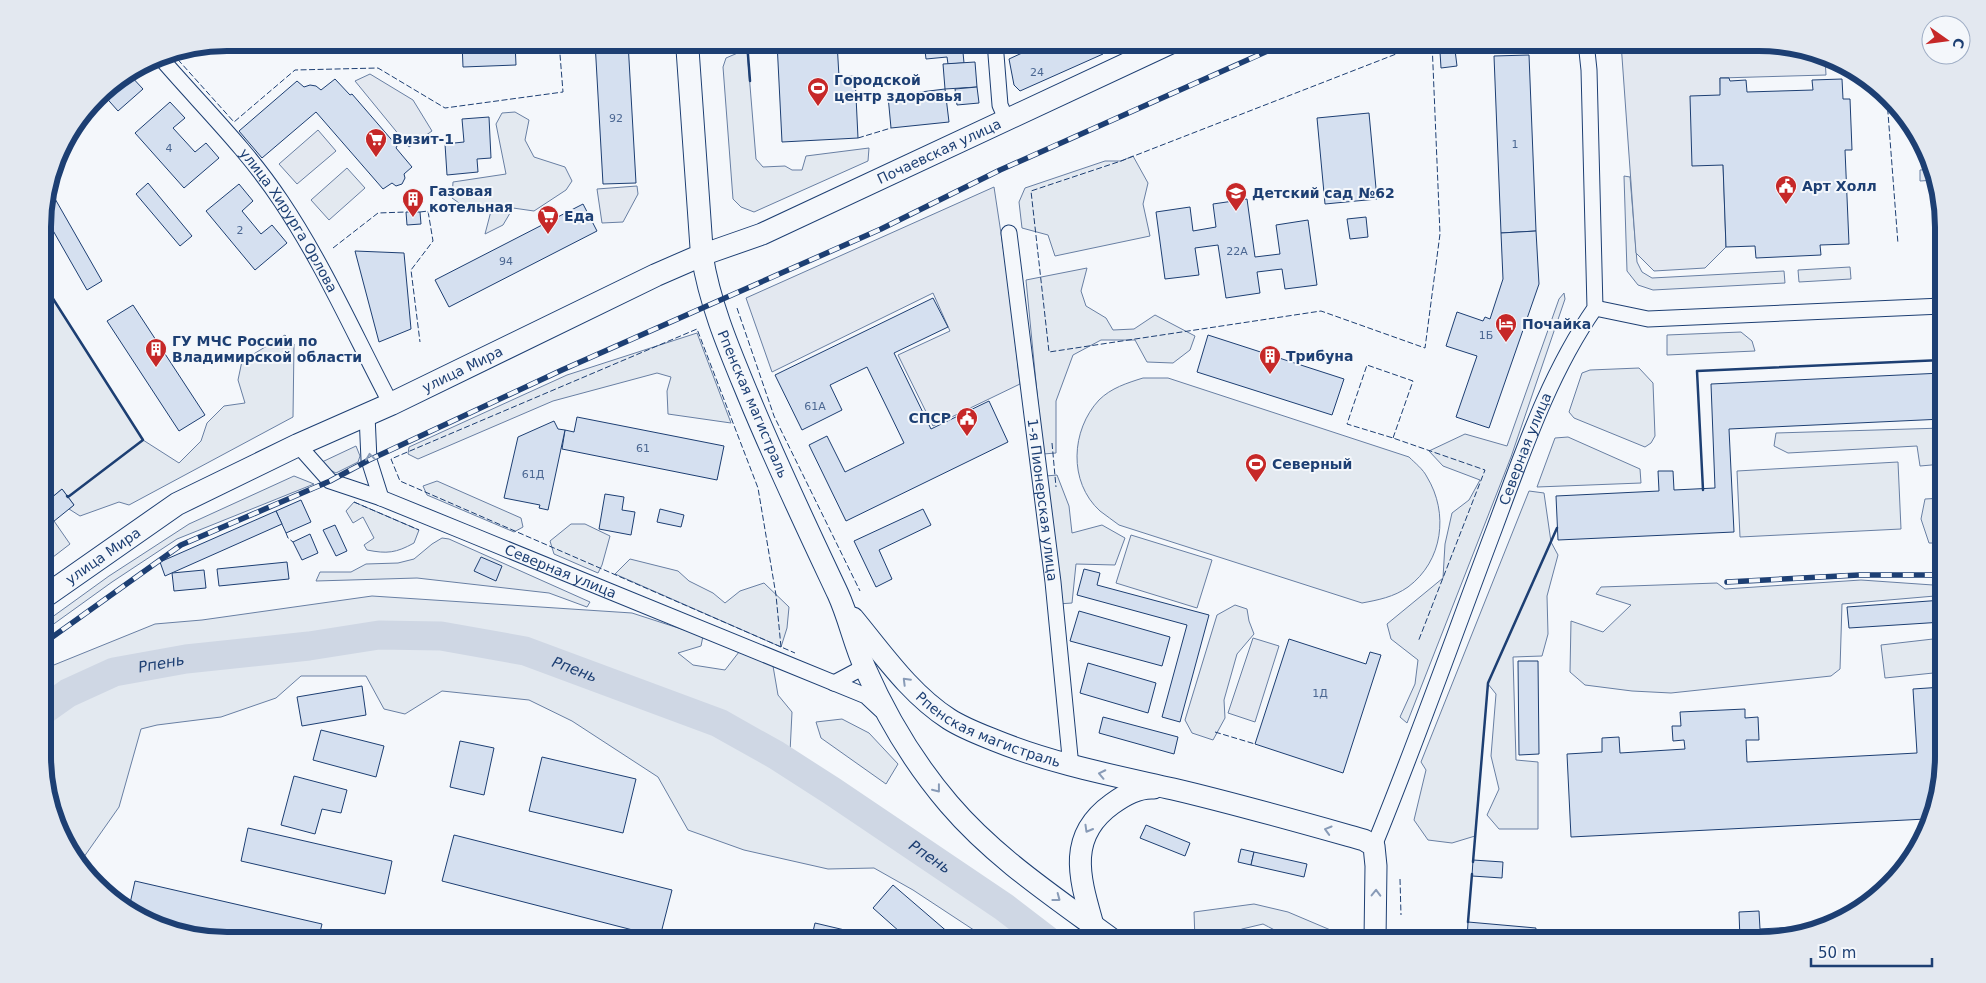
<svg xmlns="http://www.w3.org/2000/svg" width="1986" height="983" font-family="'DejaVu Sans',sans-serif">
	<style>
		.green { fill: #e3e9f0; stroke: #687fa3 }
		.parking { fill: #e3e8f0; stroke: #687fa3 }
		.lines { fill: none; stroke-linecap: round; stroke-linejoin: round }
		.river { stroke: #cfd7e4; stroke-width: 29 }
		.building { fill: #d5e0f0; stroke: #1d3f73 }
		.street-casing { stroke: #1d3f73; stroke-width: 17 }
		.secondary-casing { stroke: #1d3f73; stroke-width: 23 }
		.primary-casing { stroke: #1d3f73; stroke-width: 24 }
		.street { stroke: #f4f7fb; stroke-width: 15 }
		.secondary { stroke: #f4f7fb; stroke-width: 21 }
		.primary { stroke: #f4f7fb; stroke-width: 22 }
		.rail-casing { stroke: #1d3f73; stroke-width: 5.5 }
		.rail { stroke: #f4f7fb; stroke-width: 4; stroke-dasharray: 11; stroke-linecap: butt }
		.fence { stroke: #1d3f73; stroke-width: 1; stroke-dasharray: 6 2.5; stroke-linecap: butt }
		.wall { stroke: #1d3f73; stroke-width: 2.5 }
		.oneway { stroke: #889bb7 }
		.labels { text-anchor: middle; stroke-width: 4; stroke-linejoin: round; paint-order: stroke }
		.number-label { font-size: 11px; fill: #4b6792 }
		.poi-label { font-size: 14px; font-weight: bold; fill: #1d3f73; stroke: #f4f7fb; text-anchor: start }
		.street-label { font-size: 14px; fill: #1d3f73; stroke: #f4f7fb }
		.water-label { font-size: 15px; font-style: italic; fill: #1d3f73; stroke: #f4f7fb }
		.rim { fill: none; stroke: #1d3f73; stroke-width: 6 }
	</style>
	<rect width="100%" height="100%" fill="#f4f7fb"/>
	<g class="green">
		<path d="M747 49 756 159 763 167 785 166 792 170H802L806 156 869 148 868 161 754 212 741 207 733 199 723 67 726 58Z"/>
		<path d="M515 112 529 120 525 140 534 157 565 167 572 181 566 190 534 211 513 208 503 225 485 234 491 211 484 206 462 205 452 198 453 182 506 174 496 124 502 113Z"/>
		<path d="M1133 156 1148 183 1143 204 1150 236 1055 256 1048 235 1022 228 1019 202 1025 188 1105 161H1121Z"/>
		<path d="M347 168 365 188 329 220 311 200Z"/>
		<path d="M1624 176 1630 177 1637 262 1642 272 1652 278 1784 271 1785 283 1653 290 1638 285 1627 271Z"/>
		<path d="M1850 267 1851 279 1799 282 1798 270Z"/>
		<path d="M1087 268 1081 291 1086 306 1106 318 1113 330 1134 329 1155 315 1195 336 1190 350 1173 363 1147 362 1135 340H1101L1073 355 1056 401V453L1043 454 1026 280Z"/>
		<path d="M43 283 143 440 179 463 201 441 207 423 224 406 245 403 238 380 242 361 285 335 294 344 293 417 129 505 119 502 80 516 69 509 74 505 62 489 44 504Z"/>
		<path d="M1564 293 1565 299 1511 457 1407 723 1400 717 1415 684 1418 660 1391 639 1387 624 1443 578 1445 544 1452 513 1469 500 1480 480 1443 466 1429 451 1465 434 1507 446 1559 299Z"/>
		<path d="M1741 332 1752 341 1755 351 1667 355V335Z"/>
		<path d="M697 333 731 423 668 414 667 391 671 377 657 373 553 401 418 459 408 454 409 447 567 375Z"/>
		<path d="M1639 368 1653 383 1655 436 1651 443 1645 447 1574 418 1569 412 1582 373 1590 370Z"/>
		<path d="M1143 378H1168L1409 457C1415 463 1423 469 1427 477 1449 513 1443 561 1408 587 1394 597 1378 600 1362 603L1119 525C1113 520 1106 516 1100 511 1068 482 1071 430 1099 400 1111 388 1127 383 1143 378Z"/>
		<path d="M1943 428V464L1920 466 1917 446 1788 453 1774 446 1776 433Z"/>
		<path d="M1568 437 1640 469 1641 483 1537 487 1555 438Z"/>
		<path d="M356 446 360 456 358 462 336 473 326 468 322 462Z"/>
		<path d="M1898 462 1901 529 1740 537 1737 471Z"/>
		<path d="M1057 475 1069 506 1072 533 1102 525 1125 538 1115 565 1076 564 1072 603 1058 604 1046 476Z"/>
		<path d="M294 476 314 484 177 539 112 582 44 631V623L109 576 189 524Z"/>
		<path d="M437 481 521 518 523 527 514 532 427 495 423 486Z"/>
		<path d="M1529 491 1544 493 1551 542 1558 555 1547 596 1548 634 1542 656 1513 657 1516 760 1538 762V829H1499L1487 815 1499 789 1491 756 1496 694 1488 684 1475 836 1452 843 1428 840 1414 820 1426 770 1421 762Z"/>
		<path d="M1943 498V543H1929L1921 519 1925 499Z"/>
		<path d="M354 502 419 530 414 543C396 553 387 554 367 550L364 545 374 538 363 517 353 523 346 511Z"/>
		<path d="M44 520 48 526 54 521 70 544 44 564Z"/>
		<path d="M571 524H585L610 536 602 565 598 573 554 554 550 541Z"/>
		<path d="M1131 535 1212 560 1197 608 1116 583Z"/>
		<path d="M442 538 449 539 590 602 587 607 549 593 417 578 316 581 320 572H351L366 564 398 563 414 559 432 544Z"/>
		<path d="M630 559 678 571 689 581 713 593 725 603 740 591 764 583 789 607 787 628 781 647 615 574Z"/>
		<path d="M1861 580 1933 585 1935 596 1842 604 1840 669 1831 676 1671 693 1632 691 1585 685 1570 672 1571 621 1603 632 1631 605 1596 594 1601 587 1717 583 1725 589Z"/>
		<path d="M372 596 632 613 703 636 701 646 678 653 693 665 725 670 739 652 773 666 778 695 792 712 789 773 848 807 914 857 1010 921 1035 940H989L913 890 874 868 828 869 744 850 688 830 658 777 572 721 529 700 442 691 405 714 384 709 366 676H301L276 698 221 717 157 725 141 729 119 807 79 864 44 780V669L155 624 202 620Z"/>
		<path d="M1235 605 1247 609 1249 621 1254 634 1237 654 1224 700 1225 718 1213 740 1192 733 1185 720 1217 615Z"/>
		<path d="M1933 639 1943 641V672L1885 678 1881 645Z"/>
		<path d="M842 719 869 733 898 764 886 784 821 738 816 722Z"/>
		<path d="M1254 904 1288 912 1340 934C1306 948 1294 940 1263 924L1242 929 1222 940H1195L1194 912Z"/>
	</g>
	<g class="parking">
		<path d="M1621 43H1759L1825 58 1826 75 1720 78 1726 247 1705 268 1654 271 1636 253Z"/>
		<path d="M370 74 413 100 432 131 409 147 355 81Z"/>
		<path d="M318 130 336 151 297 184 279 164Z"/>
		<path d="M1933 169 1936 180 1920 181V170Z"/>
		<path d="M637 186 638 194 623 222 602 223 597 189Z"/>
		<path d="M994 187 1009 286 1020 384 933 426 898 355 950 331 933 293 772 372 746 298Z"/>
		<path d="M1253 638 1279 646 1255 722 1228 713Z"/>
	</g>
	<g class="lines">
		<path class="river" id="s1" d="M44 710 68 693 114 672 186 659 309 646 379 635 441 636 525 651 719 723 776 755 832 791 1004 907 1047 940"/>
	</g>
	<g class="building">
		<path d="M462 42H515L516 65 463 67Z"/>
		<path d="M595 42H628L636 183 603 184Z"/>
		<path d="M777 42H837L839 77 855 76 858 138 782 142Z"/>
		<path d="M924 42H962L964 63 948 64 947 57 926 59Z"/>
		<path d="M1046 42H1098L1103 54 1020 91 1014 85 1009 59Z"/>
		<path d="M1455 50 1457 66 1441 68 1440 52Z"/>
		<path d="M1529 55 1536 231 1501 233 1494 56Z"/>
		<path d="M975 62 977 87 945 89 943 64Z"/>
		<path d="M129 74 143 89 118 111 102 93 105 89Z"/>
		<path d="M1720 78H1729L1730 81 1746 80 1747 92 1813 90 1812 80 1842 79 1843 99H1850L1852 150H1845L1849 244 1820 245 1821 255 1756 258 1755 246 1726 247 1723 165 1692 166 1690 96 1720 95Z"/>
		<path d="M335 79 350 95 352 94 397 146 396 148 412 167 404 174 405 178 402 184 396 186 392 183 383 189 316 112 262 158 239 131 297 81 304 87 310 85 316 86 321 90Z"/>
		<path d="M977 87 979 103 957 105 955 89Z"/>
		<path d="M945 89 949 122 891 128 888 96Z"/>
		<path d="M170 102 185 118 173 128 195 152 206 143 219 158 184 188 135 133Z"/>
		<path d="M1369 113 1377 199 1325 204 1317 118Z"/>
		<path d="M489 117 491 158 477 159 478 172 447 175 445 144 464 142 462 119Z"/>
		<path d="M148 183 192 236 180 246 136 194Z"/>
		<path d="M239 184 253 201 242 211 261 234 272 225 287 243 255 270 206 211Z"/>
		<path d="M50 190 102 281 87 290 43 213Z"/>
		<path d="M1247 199 1255 257 1280 254 1276 225 1308 220 1317 285 1285 289 1282 269 1257 272 1260 293 1226 298 1218 245 1195 248 1199 275 1165 279 1156 212 1190 207 1193 231 1216 227 1213 204Z"/>
		<path d="M583 204 597 231 449 307 435 280Z"/>
		<path d="M406 212H420L421 224 407 225Z"/>
		<path d="M1366 217 1368 237 1350 239 1347 219Z"/>
		<path d="M1536 231 1539 284 1489 428 1456 417 1477 356 1446 346 1457 312 1483 321 1485 317 1490 319 1503 279 1501 233Z"/>
		<path d="M355 251 404 253 411 329 379 342Z"/>
		<path d="M933 298 948 327 894 353 931 429 989 401 1008 442 846 521 809 445 827 436 845 472 904 443 890 414 867 367 830 385 842 410 802 430 775 375Z"/>
		<path d="M133 305 205 415 179 431 107 321Z"/>
		<path d="M1208 335 1344 379 1332 415 1197 372Z"/>
		<path d="M1942 373 1943 419 1729 429 1734 532 1558 540 1556 496 1659 491 1658 471H1673L1674 490 1715 488 1711 384Z"/>
		<path d="M577 417 724 446 717 480 562 449 565 430 574 432Z"/>
		<path d="M554 421 558 429 565 430 548 510 539 508 540 505 504 498 518 437Z"/>
		<path d="M62 489 74 505 48 526 44 520V504Z"/>
		<path d="M605 494 624 497 622 510 635 512 631 535 599 529Z"/>
		<path d="M301 500 311 522 286 533 276 511Z"/>
		<path d="M660 509 684 515 681 527 657 522Z"/>
		<path d="M923 509 931 525 879 550 892 579 876 587 854 541Z"/>
		<path d="M276 511 282 524 165 576 160 562Z"/>
		<path d="M335 525 347 551 336 556 323 530Z"/>
		<path d="M310 534 318 553 302 560 293 542Z"/>
		<path d="M481 557 502 566 496 581 474 571Z"/>
		<path d="M287 562 289 579 219 586 217 569Z"/>
		<path d="M1084 569 1100 573 1097 585 1209 615 1180 722 1162 717 1187 625 1077 595Z"/>
		<path d="M204 570 206 588 174 591 172 573Z"/>
		<path d="M1943 600V622L1849 628 1847 607Z"/>
		<path d="M1079 611 1170 637 1162 666 1070 641Z"/>
		<path d="M1289 639 1366 664 1370 652 1381 655 1343 773 1255 744Z"/>
		<path d="M1518 661H1538L1539 754 1519 755Z"/>
		<path d="M1088 663 1156 683 1148 713 1080 693Z"/>
		<path d="M362 686 366 715 302 726 297 697Z"/>
		<path d="M1943 687V756L1927 827 1926 819 1571 837 1567 754 1602 752V738L1619 737 1620 753 1685 749 1684 740 1673 741 1672 726H1681L1680 712 1745 709V718L1758 717 1759 740H1746L1747 762 1917 753 1913 689Z"/>
		<path d="M1103 717 1178 737 1174 754 1099 733Z"/>
		<path d="M321 730 384 746 376 777 313 760Z"/>
		<path d="M460 741 494 748 484 795 450 787Z"/>
		<path d="M542 757 636 779 623 833 529 811Z"/>
		<path d="M294 776 347 790 341 813 322 809 315 834 281 825Z"/>
		<path d="M1146 825 1190 843 1185 856 1140 838Z"/>
		<path d="M248 828 392 861 385 894 241 861Z"/>
		<path d="M454 835 672 890 660 937 442 881Z"/>
		<path d="M1241 849 1254 852 1251 865 1238 862Z"/>
		<path d="M1254 852 1307 864 1304 877 1251 865Z"/>
		<path d="M1473 860 1503 862 1502 878 1472 876Z"/>
		<path d="M135 881 322 924 318 940H227L146 922 129 908Z"/>
		<path d="M893 885 957 940H909L873 908Z"/>
		<path d="M1759 911 1760 929 1829 925 1818 931 1770 940H1740L1739 912Z"/>
		<path d="M1468 922 1536 928 1534 940H1467Z"/>
		<path d="M815 923 887 940H811Z"/>
		<path d="M1261 932 1265 940H1246Z"/>
	</g>
	<g class="lines">
		<g class="street-casing">
			<g id="street">
				<path d="M995 42 1000 105 1007 121"/>
				<path id="s2" d="M159 56C200 104 246 148 281 201 324 265 355 336 391 404"/>
				<path id="s3" d="M1009 233 1053 582 1071 767"/>
				<path d="M1595 308 1648 319 1942 306"/>
				<path d="M367 415 369 460 381 498"/>
				<path id="s4" d="M298 445 330 481 381 498 467 533 866 696 881 710"/>
				<path d="M834 683 864 667"/>
				<path id="s5" d="M1374 846C1417 741 1455 633 1495 527 1523 452 1549 374 1595 308L1589 70 1586 42"/>
			</g>
		</g>
		<g class="secondary-casing">
			<g id="secondary">
				<path id="s6" d="M853 618C882 653 910 694 949 719 963 728 979 734 994 740 1053 764 1111 775 1173 789 1237 804 1300 822 1364 840L1374 846 1376 866 1375 940"/>
				<path d="M1093 925C1080 879 1066 837 1112 804 1124 795 1138 787 1154 788"/>
				<path id="s7" d="M1113 940C1056 898 995 858 949 804 914 763 886 716 865 668 854 644 849 618 838 594 807 528 776 463 748 395 729 349 710 305 702 255L762 234 1173 42"/>
			</g>
		</g>
		<g class="primary-casing">
			<g id="primary">
				<path id="s8" d="M44 597 177 504 298 445 391 404 656 275 702 255 687 42"/>
			</g>
		</g>
		<use href="#street" class="street"/>
		<use href="#secondary" class="secondary"/>
		<use href="#primary" class="primary"/>
		<g class="rail-casing">
			<g id="rail">
				<path d="M1727 582 1859 575H1943"/>
				<path d="M44 643 181 545 330 481 369 460 562 370 881 229 1000 170 1288 42"/>
			</g>
		</g>
		<use href="#rail" class="rail"/>
		<g class="fence">
			<path d="M1124 42V46L1133 42"/>
			<path d="M1427 42 1121 161 1031 191 1049 352 1321 311 1425 348 1440 234 1432 42"/>
			<path d="M172 53 234 122 295 70 378 68 445 108 563 92 559 42"/>
			<path d="M1887 100 1898 244"/>
			<path d="M858 138 891 128"/>
			<path d="M420 212 428 211 433 241 411 270 420 342"/>
			<path d="M333 248 378 213 406 212"/>
			<path d="M737 308 774 416 860 591"/>
			<path d="M1393 438 1413 381 1367 365 1347 424 1393 438 1485 470 1418 642"/>
			<path d="M1052 443 1056 487"/>
			<path d="M354 502 419 530"/>
			<path d="M286 533 288 538 293 542"/>
			<path d="M781 647 776 595 758 488 697 329 391 459 400 481 795 653"/>
			<path d="M1215 732 1255 744"/>
			<path d="M1400 879 1401 915"/>
		</g>
		<g class="wall">
			<path d="M747 42 750 81"/>
			<path d="M43 283 143 440 68 497 67 496"/>
			<path d="M1703 490 1697 371 1942 360"/>
			<path d="M1473 862 1488 683 1557 528"/>
			<path d="M1468 922 1472 874"/>
		</g>
	</g>
	<defs><path id="oneway-chevron" d="M-2-3.5L2.5 0L-2 3.5" fill="none" stroke-width="1.6" stroke-linecap="round" stroke-linejoin="round" transform="scale(1.25)"/></defs>
	<g class="oneway">
		<use href="#oneway-chevron" transform="translate(370 457) rotate(-98)"/>
		<use href="#oneway-chevron" transform="translate(906 681) rotate(-135)"/>
		<use href="#oneway-chevron" transform="translate(1102 774) rotate(-168)"/>
		<use href="#oneway-chevron" transform="translate(937 789) rotate(52)"/>
		<use href="#oneway-chevron" transform="translate(1088 829) rotate(120)"/>
		<use href="#oneway-chevron" transform="translate(1328 830) rotate(-164)"/>
		<use href="#oneway-chevron" transform="translate(1376 893) rotate(-89)"/>
		<use href="#oneway-chevron" transform="translate(1057 898) rotate(37)"/>
	</g>
	<defs>
		<g id="stadium-pin" transform="scale(1.125)"><path d="M0 17L-7.5 6A9.5 9.5 0 1 1 7.5 6Z" fill="#c62828" stroke="#f4f7fb"/><path d="M0-5a6.5 5 0 1 0 0 10a6.5 5 0 1 0 0-10ZM-3.5-1.8h7v3.6h-7Z" fill="#fff"/></g>
		<g id="supermarket-pin" transform="scale(1.125)"><path d="M0 17L-7.5 6A9.5 9.5 0 1 1 7.5 6Z" fill="#c62828" stroke="#f4f7fb"/><path d="M-6-5.5h2.5l.6 2H6L4.5 2H-2.5L-4.4-4H-6ZM-1.5 3.2a1.3 1.3 0 1 0 .1 0ZM3 3.2a1.3 1.3 0 1 0 .1 0Z" fill="#fff"/></g>
		<g id="civic-pin" transform="scale(1.125)"><path d="M0 17L-7.5 6A9.5 9.5 0 1 1 7.5 6Z" fill="#c62828" stroke="#f4f7fb"/><path d="M-.6-6.5H3V-4.5H.6V-3L4-1V1h2V6H-6V1h2V-1L-.6-3ZM-1.2 2.5V6h2.4V2.5Z" fill="#fff"/></g>
		<g id="school-pin" transform="scale(1.125)"><path d="M0 17L-7.5 6A9.5 9.5 0 1 1 7.5 6Z" fill="#c62828" stroke="#f4f7fb"/><path d="M0-5L7-2L0 1L-7-2ZM-4 1L0 2.5L4 1V4Q0 6-4 4Z" fill="#fff"/></g>
		<g id="building-pin" transform="scale(1.125)"><path d="M0 17L-7.5 6A9.5 9.5 0 1 1 7.5 6Z" fill="#c62828" stroke="#f4f7fb"/><path d="M-4-6H4V6H1V3H-1V6H-4ZM-2.5-4.3h1.7v1.8h-1.7ZM.8-4.3h1.7v1.8H.8ZM-2.5-1h1.7V.8h-1.7ZM.8-1h1.7V.8H.8Z" fill="#fff"/></g>
		<g id="hotel-pin" transform="scale(1.125)"><path d="M0 17L-7.5 6A9.5 9.5 0 1 1 7.5 6Z" fill="#c62828" stroke="#f4f7fb"/><path d="M-6-4.5h1.5V1H6V5H4.5V3h-9V5H-6ZM-4 0a1.8 1.8 0 1 1 3.6 0ZM.5 0V-2.5h3Q6-2.5 6 0Z" fill="#fff"/></g>
	</defs>
	<g fill-rule="evenodd">
		<use href="#stadium-pin" x="818" y="88"/>
		<use href="#supermarket-pin" x="376" y="139"/>
		<use href="#civic-pin" x="1786" y="186"/>
		<use href="#school-pin" x="1236" y="193"/>
		<use href="#building-pin" x="413" y="199"/>
		<use href="#supermarket-pin" x="548" y="216"/>
		<use href="#hotel-pin" x="1506" y="324"/>
		<use href="#building-pin" x="156" y="349"/>
		<use href="#building-pin" x="1270" y="356"/>
		<use href="#civic-pin" x="967" y="418"/>
		<use href="#stadium-pin" x="1256" y="464"/>
	</g>
	<g class="labels">
		<g class="number-label">
			<text x="1037" y="76">24</text>
			<text x="616" y="122">92</text>
			<text x="1515" y="148">1</text>
			<text x="169" y="152">4</text>
			<text x="240" y="234">2</text>
			<text x="1237" y="255">22А</text>
			<text x="506" y="265">94</text>
			<text x="1486" y="339">1Б</text>
			<text x="815" y="410">61А</text>
			<text x="643" y="452">61</text>
			<text x="533" y="478">61Д</text>
			<text x="1320" y="697">1Д</text>
		</g>
		<g class="poi-label">
			<text x="834" y="85">Городской<tspan x="834" dy="16">центр здоровья</tspan></text>
			<text x="392" y="144">Визит-1</text>
			<text x="1802" y="191">Арт Холл</text>
			<text x="429" y="196">Газовая<tspan x="429" dy="16">котельная</tspan></text>
			<text x="1252" y="198">Детский сад №62</text>
			<text x="564" y="221">Еда</text>
			<text x="1522" y="329">Почайка</text>
			<text x="172" y="346">ГУ МЧС России по<tspan x="172" dy="16">Владимирской области</tspan></text>
			<text x="1286" y="361">Трибуна</text>
			<text x="951" y="423" text-anchor="end">СПСР</text>
			<text x="1272" y="469">Северный</text>
		</g>
		<g class="street-label">
			<text dy="5" stroke="none"><textPath href="#s7" startOffset="1078">Почаевская улица</textPath></text>
			<text dy="5" stroke="none"><textPath href="#s2" startOffset="210">улица Хирурга Орлова</textPath></text>
			<text dy="5" stroke="none"><textPath href="#s8" startOffset="478">улица Мира</textPath></text>
			<text transform="translate(753 404) rotate(67)" y="5">Рпенская магистраль</text>
			<text dy="5" stroke="none"><textPath href="#s5" startOffset="425">Северная улица</textPath></text>
			<text dy="5" stroke="none"><textPath href="#s3" startOffset="269">1-я Пионерская улица</textPath></text>
			<text dy="5" stroke="none"><textPath href="#s8" startOffset="72">улица Мира</textPath></text>
			<text dy="5" stroke="none"><textPath href="#s4" startOffset="296">Северная улица</textPath></text>
			<text dy="5" stroke="none"><textPath href="#s6" startOffset="180">Рпенская магистраль</textPath></text>
		</g>
		<g class="water-label">
			<text dy="5" stroke="none"><textPath href="#s1" startOffset="128">Рпень</textPath></text>
			<text dy="5" stroke="none"><textPath href="#s1" startOffset="548">Рпень</textPath></text>
			<text dy="5" stroke="none"><textPath href="#s1" startOffset="952">Рпень</textPath></text>
		</g>
	</g>
	<path d="M0 0H1986V983H0ZM227 51H1759A176 176 0 0 1 1935 227V756A176 176 0 0 1 1759 932H227A176 176 0 0 1 51 756V227A176 176 0 0 1 227 51Z" fill="#e3e8f0" fill-rule="evenodd"/>
	<path class="rim" d="M227 51H1759A176 176 0 0 1 1935 227V756A176 176 0 0 1 1759 932H227A176 176 0 0 1 51 756V227A176 176 0 0 1 227 51Z"/>
	<g transform="translate(1946 40) rotate(104)"><circle r="24" fill="#f4f7fb" stroke="#9eadc5"/>
	<path d="M0-4L9 19L0 12L-9 19Z" fill="#c62828"/>
	<text y="-8" font-size="14" font-weight="bold" text-anchor="middle" fill="#1d3f73">С</text>
	</g>
	<path d="M1811 958v8h121v-8" fill="none" stroke="#1d3f73" stroke-width="2.5"/>
	<text x="1818" y="958" font-size="15" fill="#1d3f73" stroke="#f4f7fb" stroke-width="4" paint-order="stroke">50 m</text>
</svg>
